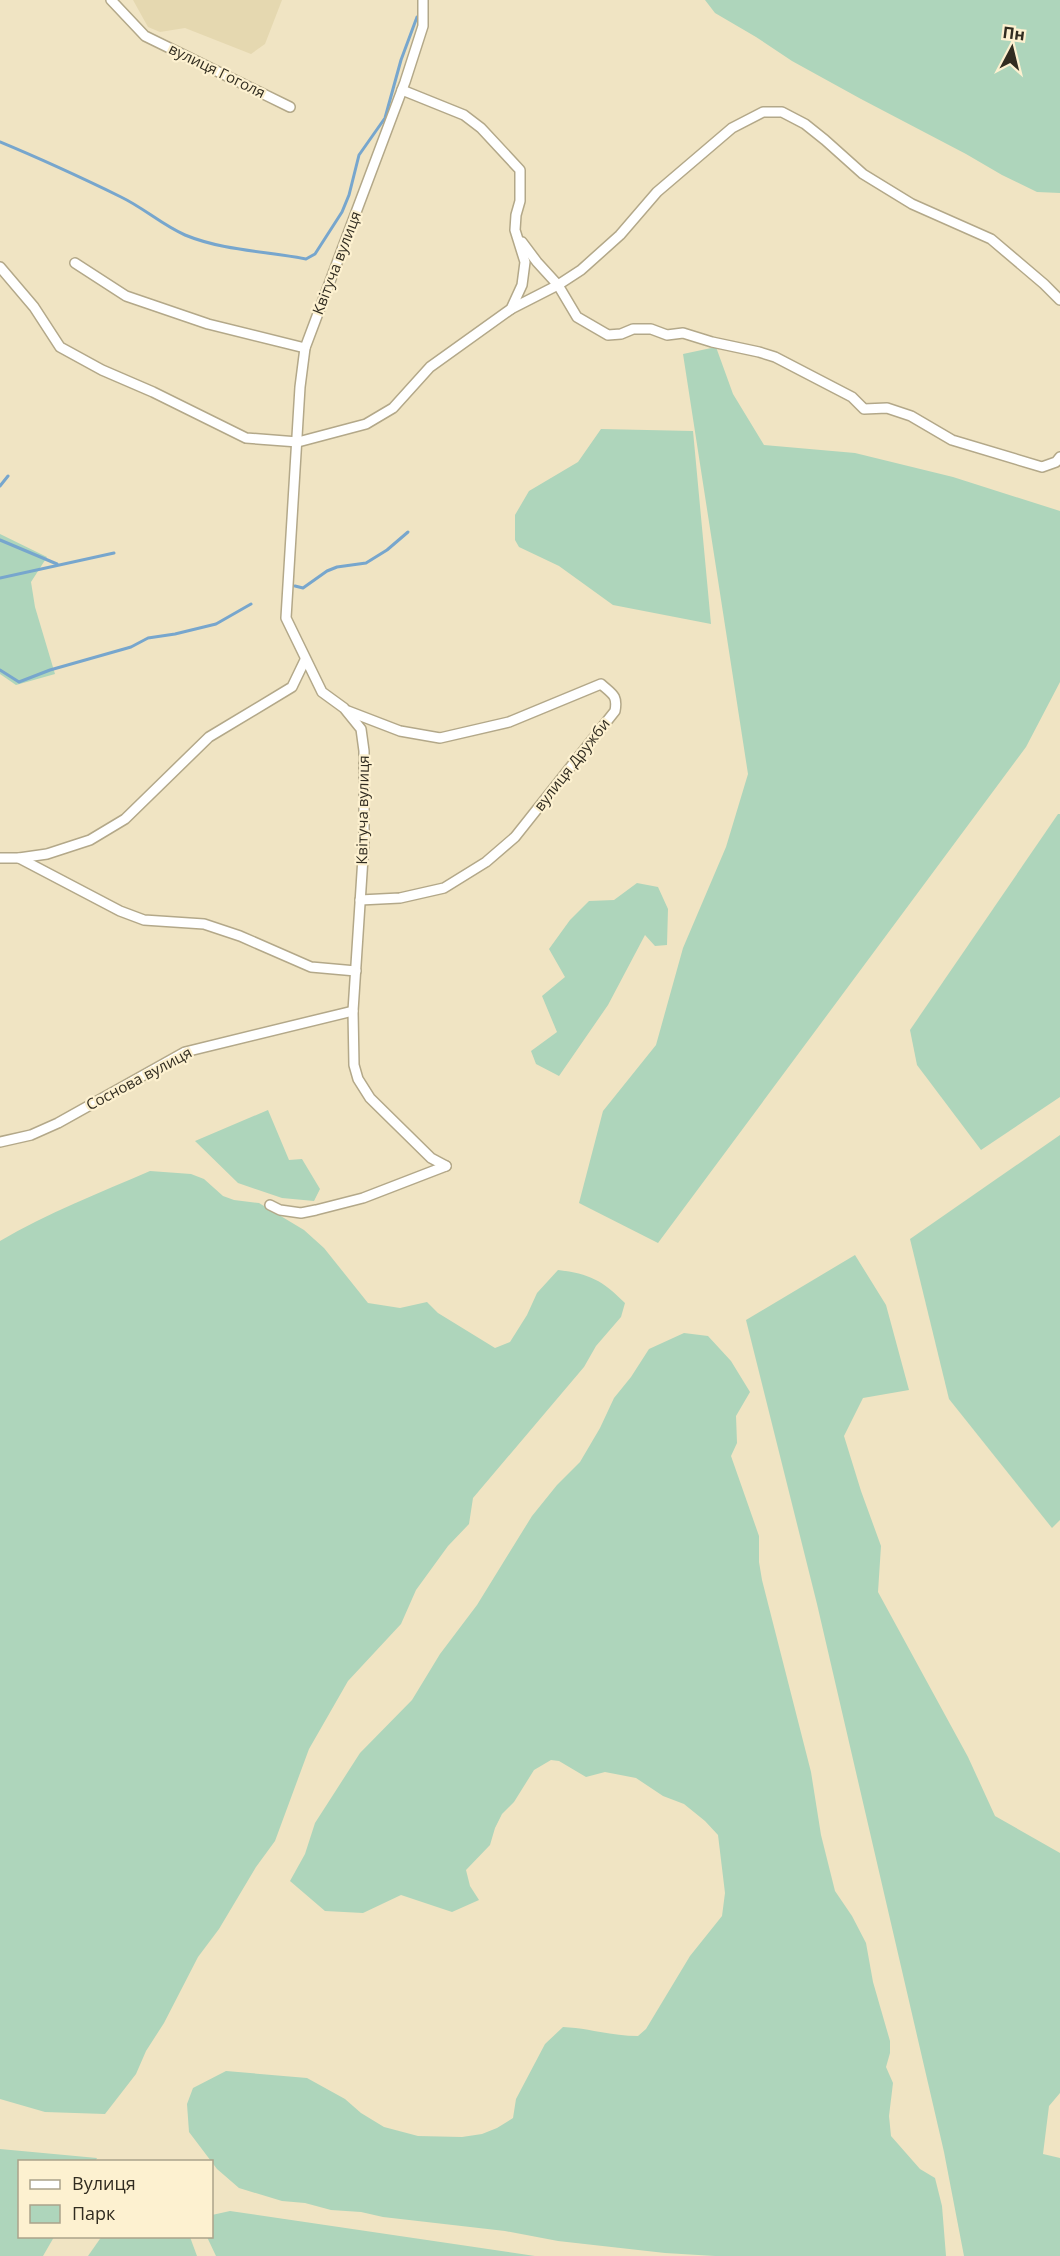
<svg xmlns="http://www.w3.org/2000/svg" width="1060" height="2256" font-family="'Open Sans',sans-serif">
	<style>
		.built { fill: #e5d8b0 }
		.green { fill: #aed5bb }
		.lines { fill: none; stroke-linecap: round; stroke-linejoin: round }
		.stream { stroke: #77a6cd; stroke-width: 3 }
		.minor-casing { stroke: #b3a889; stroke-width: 12 }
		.minor { stroke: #fff; stroke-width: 9 }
		.labels { text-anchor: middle; stroke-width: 4.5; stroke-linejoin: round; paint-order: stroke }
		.street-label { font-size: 15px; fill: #312c20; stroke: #fdf1d0 }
	</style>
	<rect width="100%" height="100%" fill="#f0e4c3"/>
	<path class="built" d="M133 0H282L265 44 251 54 185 28 160 32 148 27Z"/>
	<g class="green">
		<path d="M705 0H1060V193L1037 192 1002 175 966 154 861 99 792 61 756 37 715 13Z"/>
		<path d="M716 347 733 394 764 445 855 453 953 477 1060 511V682L1026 747 658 1243 579 1203 603 1111 656 1045 683 948 726 847 748 774 683 354Z"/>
		<path d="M601 429 693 431 711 624 613 605 559 566 519 547 515 540V515L529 491 578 462Z"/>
		<path d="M0 534 47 557 31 582 35 607 55 674 16 685 0 674Z"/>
		<path d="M1058 814H1060V1097L981 1150 917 1065 910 1030Z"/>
		<path d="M637 883 658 887 668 909 667 945 655 946 645 935 608 1005 559 1076 536 1064 531 1051 557 1032 542 996 565 977 549 949 570 920 589 901 614 900Z"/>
		<path d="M268 1110 289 1160 302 1159 320 1189 314 1201 282 1198 238 1183 195 1141Z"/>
		<path d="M1060 1135V1520L1052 1528 949 1399 910 1239Z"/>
		<path d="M150 1171 191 1174 204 1179 223 1196 234 1200 259 1203 304 1230 324 1248 368 1303 400 1308 427 1302 438 1313 495 1348 510 1342 527 1315 537 1293 558 1270C590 1274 602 1280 625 1303L621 1317 596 1346 584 1367 473 1498 469 1524 448 1546 416 1590 401 1624 348 1681 309 1749 275 1841 256 1867 219 1929 198 1957 164 2023 146 2051 136 2074 105 2114 45 2112 0 2099V1241C48 1213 99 1193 150 1171Z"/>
		<path d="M855 1255 886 1305 909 1390 863 1398 844 1436 861 1491 881 1546 878 1592 968 1757 995 1816 1060 1853V2093L1049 2106 1043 2154 1060 2158V2256H964L944 2152 817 1604 746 1320Z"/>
		<path d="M684 1333 708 1336 731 1361 750 1392 736 1416 737 1443 731 1456 759 1536V1562L762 1580 811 1772 821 1835 835 1891 852 1916 866 1943 873 1982 890 2041V2053L886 2067 893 2083 889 2116 891 2136 920 2169 935 2178 942 2206 946 2256H715L665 2253 558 2241 505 2231 383 2217 361 2212 331 2210 305 2203 282 2201 239 2188 217 2169 189 2132 187 2104 193 2088 226 2071 307 2078 345 2099 361 2113 384 2127 418 2136 462 2137 482 2134 497 2128 513 2118 516 2099 545 2044 563 2027C588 2028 611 2036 638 2036L646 2029 690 1956 722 1916 725 1893 718 1835 705 1821 684 1804 663 1796 636 1778 605 1772 586 1777 559 1761 551 1760 534 1770 514 1802 502 1814 495 1828 490 1845 466 1870 470 1886 479 1900 452 1912 401 1895 363 1913 325 1911 290 1881 305 1854 315 1823 360 1753 412 1700 440 1654 477 1605 532 1516 557 1485 580 1462 600 1428 614 1398 631 1377 649 1349Z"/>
		<path d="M0 2149 97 2158 95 2162H20V2236L54 2237 43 2256H0Z"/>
		<path d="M230 2211 535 2256H216L207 2237 212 2236V2215Z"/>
		<path d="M102 2236 190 2237 197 2256H88Z"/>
	</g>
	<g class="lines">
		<g class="stream">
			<path d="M0 142C41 159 82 178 121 197 144 208 162 225 185 235 224 251 266 251 306 259L315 254 342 212 349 195 359 155 385 118 401 60 417 17"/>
			<path d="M0 486 8 476"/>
			<path d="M0 540 57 564"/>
			<path d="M0 578 114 553"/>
			<path d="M295 586 303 588 327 571 337 567 366 563 387 550 408 532"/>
			<path d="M0 670 19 682 50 670 131 647 148 638 175 634 216 624 251 604"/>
		</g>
		<g class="minor-casing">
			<g id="minor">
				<path d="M111 0 145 36 290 107"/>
				<path d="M423 0V26L405 82 305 348 300 387 286 618 322 692 344 708 361 729 364 751V842L353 1011 354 1065 358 1079 370 1098 431 1158 446 1166"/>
				<path d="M522 242 537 262 558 285 577 317 608 335 621 334 633 329H651L667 335 683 333 712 342 759 352 775 357 852 397 864 409 887 408 911 416 952 440 1042 467 1056 462 1060 457"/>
				<path d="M75 263 126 296 208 324 305 348"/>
				<path d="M0 267 34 307 60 347 102 370 153 392 246 438 298 442 366 424 393 408 430 367 511 309 522 285 525 262 515 230 516 215 520 201V170L481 128 464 115 402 90"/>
				<path d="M511 309 558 285 581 270 620 235 657 192 732 128 763 112H782L805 124 825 140 863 174 912 204 991 239 1044 284 1060 300"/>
				<path d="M348 711 400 731 440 738 509 722 601 684C612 694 618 695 615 711L515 837 486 862 444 888 400 898 360 900"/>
				<path d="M0 858H19L47 854 90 840 125 819 209 737 292 687 305 660"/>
				<path d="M19 858 120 911 144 920 204 924 240 936 311 967 356 971"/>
				<path d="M0 1142 31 1135 58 1123 185 1052 353 1011"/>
				<path d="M270 1205 280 1210 301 1213 316 1210 363 1198 446 1166"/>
			</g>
		</g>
		<use href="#minor" class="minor"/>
	</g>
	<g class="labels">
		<g class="street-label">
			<text transform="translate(217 71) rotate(26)" y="5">вулиця Гоголя</text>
			<text transform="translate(337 263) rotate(-69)" y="5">Квітуча вулиця</text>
			<text transform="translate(572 765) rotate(-52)" y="5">вулиця Дружби</text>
			<text transform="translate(363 810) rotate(-89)" y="5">Квітуча вулиця</text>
			<text transform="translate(139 1079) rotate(-28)" y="5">Соснова вулиця</text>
		</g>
	</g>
	<rect x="18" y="2160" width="195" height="78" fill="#fdf1d0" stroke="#aba28a" stroke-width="1.5"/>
	<rect x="30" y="2180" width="30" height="9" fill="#ffffff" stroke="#aba28a" stroke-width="1.5"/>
	<text x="72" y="2190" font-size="18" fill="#312c20">Вулиця</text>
	<rect x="30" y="2205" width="30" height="18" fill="#aed5bb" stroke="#aba28a" stroke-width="1.5"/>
	<text x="72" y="2220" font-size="18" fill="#312c20">Парк</text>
	<g transform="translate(1012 48) rotate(7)" stroke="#fdf1d0" stroke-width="4.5" paint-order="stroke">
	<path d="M0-4.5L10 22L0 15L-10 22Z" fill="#312c20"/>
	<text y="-9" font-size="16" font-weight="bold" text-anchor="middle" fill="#312c20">Пн</text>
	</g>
</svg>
